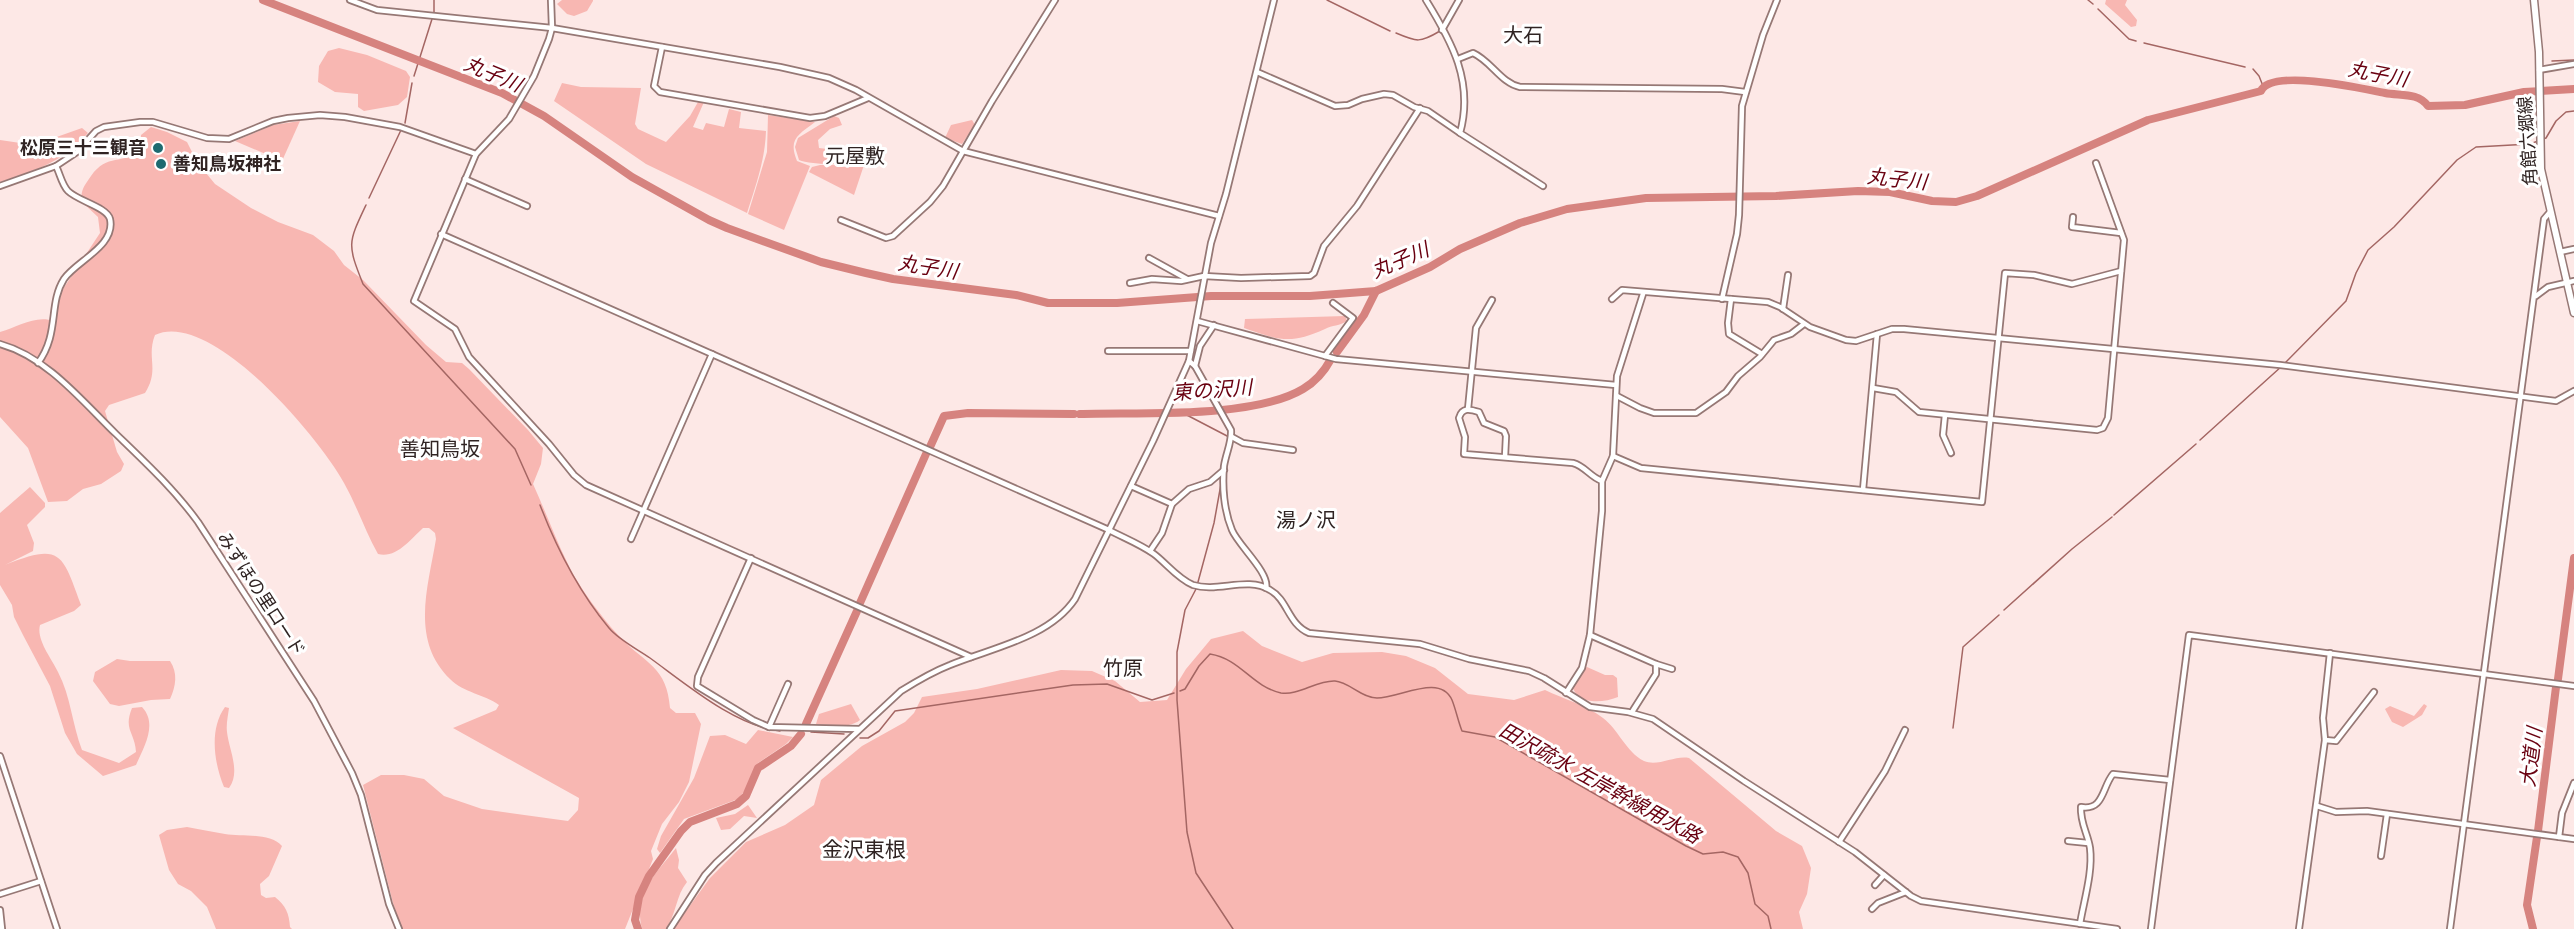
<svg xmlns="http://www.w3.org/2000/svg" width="2574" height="929" font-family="Jost,'Noto Sans JP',sans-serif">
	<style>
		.green { fill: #f8b7b2 }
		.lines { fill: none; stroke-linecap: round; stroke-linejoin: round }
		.stream { stroke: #a46663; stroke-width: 1.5 }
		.river { stroke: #d6837f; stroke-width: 8 }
		.minor-casing { stroke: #967875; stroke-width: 8 }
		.major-casing { stroke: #967875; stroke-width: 9 }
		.minor { stroke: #fff; stroke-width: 4.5 }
		.major { stroke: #fff; stroke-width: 6 }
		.poi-dot { fill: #1e6a70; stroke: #fff; stroke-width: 2 }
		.labels { text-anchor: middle; stroke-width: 6; stroke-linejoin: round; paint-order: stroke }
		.street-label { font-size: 18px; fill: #302423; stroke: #fff }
		.poi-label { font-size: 18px; font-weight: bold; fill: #302423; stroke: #fff; text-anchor: end }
		.neighbourhood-label { font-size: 20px; fill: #302423; stroke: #fff }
		.water-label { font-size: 20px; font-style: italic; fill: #690010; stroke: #fff }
		.quarter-label { font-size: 21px; fill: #302423; stroke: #fff }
	</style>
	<rect width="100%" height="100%" fill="#fde8e6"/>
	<g class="green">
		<path d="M562 0H593V1L587 11 574 16 567 14 557 4Z"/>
		<path d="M2106 0H2127L2125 5 2137 20 2136 26 2131 27 2105 4Z"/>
		<path d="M339 48 367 55 406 71 410 77 407 97 398 105 364 111 358 107V94L335 92 318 82 319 66 328 51Z"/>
		<path d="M562 83 581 87 641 88 635 124 638 129 666 142 690 116 698 102H704L693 127 703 130 706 123 724 127 729 109 741 112 739 128 766 131C765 160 756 185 747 213L646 164 554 101Z"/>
		<path d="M768 115 815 122C798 135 788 139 797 161L810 166 784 230 748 214 767 152Z"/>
		<path d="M834 116 839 118 842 125 830 129 818 140 819 148 861 153 865 154V158C857 167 811 165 799 160L795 147 798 138Z"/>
		<path d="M972 120 975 125 962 144 945 138 951 125Z"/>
		<path d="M300 121 282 161 235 141 273 125Z"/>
		<path d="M151 127 167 132 187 142 197 162 215 184 251 208 278 222 313 235 334 251 344 265 363 280 426 345 446 362 462 363 469 369 528 430 543 448 541 464 533 484C545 510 555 538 568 564 578 586 605 622 622 639 646 664 667 667 670 708L676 713H695L701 724 689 782 679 802 662 824 651 851 653 859 625 929H402L393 903 363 785 381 775H404L424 779 444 796 482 809 568 821 578 810 579 798 453 728 496 710 499 705C484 694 464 693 450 679 410 640 428 587 436 539L435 533 429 528H423C411 539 396 559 378 554 365 531 357 506 344 483 320 439 212 309 155 335 146 358 160 369 145 393L109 405 105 411 117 452 124 464 121 471 101 484 83 489 67 501 48 502 28 448 0 417V332C19 327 34 315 54 321L61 292 100 233 98 217 82 202C80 191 84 186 91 176 107 153 123 165 141 150V135Z"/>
		<path d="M82 128 88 133C60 164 38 169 0 182V140L34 145Z"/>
		<path d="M820 165H864L854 195 809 172 812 167Z"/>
		<path d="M1345 316 1347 321C1340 326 1332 325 1325 329 1290 345 1279 340 1244 328L1245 319Z"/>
		<path d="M30 487 45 503V507L27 525 34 543 33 551 5 565C62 542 62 554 81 605L74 611 40 625C36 640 52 659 58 672 71 697 72 724 82 750L119 763 136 752C135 732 123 730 132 708L142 707C158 724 144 747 136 765L103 776 77 754 65 733 50 686 23 635 14 617 12 605 0 585V513Z"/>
		<path d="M1243 631 1262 646 1302 662 1333 653 1382 652 1406 656 1435 668 1468 694 1514 700 1545 690C1563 699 1587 705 1603 718 1618 729 1626 752 1644 761 1658 767 1675 755 1689 758L1776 831 1802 846 1811 868 1807 894 1799 912 1803 929H673L710 878 746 842 785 825 814 805 821 780 862 746 905 722 914 713 922 697 977 689 1061 670 1092 671 1115 681 1140 702 1167 700 1186 669 1211 639Z"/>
		<path d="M117 659 130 661H170C178 673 176 686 170 699L151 700 119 706 110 704 93 681 95 672Z"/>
		<path d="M1587 667 1605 675H1613L1617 678 1618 697C1600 704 1574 705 1571 681L1576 673Z"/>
		<path d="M851 704 860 720C850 728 827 728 816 724L819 714Z"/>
		<path d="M2424 704 2427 706 2422 715 2403 727 2392 722 2385 709 2390 706 2414 716Z"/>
		<path d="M225 707 229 708C228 716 226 724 227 732 229 750 241 772 229 788L224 787C214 763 209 729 225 707Z"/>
		<path d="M758 730 793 737 786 744 758 763 746 789 738 799 684 819 660 853 657 849 661 836 694 778 710 736 725 735 746 744Z"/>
		<path d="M748 805 757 818 744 816 730 829 721 830 716 818 735 814Z"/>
		<path d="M187 827C199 829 212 832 225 834 241 837 270 832 282 846L269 876 260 884 261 895 266 898 275 897C286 906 289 913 290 927L292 929H216L207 907 191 891 178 884 169 870 159 835 167 830Z"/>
		<path d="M676 848 679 860 678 868 687 882C676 895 676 915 666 929H642C633 893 656 874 676 848Z"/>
	</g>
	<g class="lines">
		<g class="stream">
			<path d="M1327 0 1390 31"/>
			<path d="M2088 0 2093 4"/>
			<path d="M2098 9 2129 39 2136 41"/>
			<path d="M434 12V0"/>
			<path d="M1396 33C1417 42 1420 43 1440 31"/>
			<path d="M2144 43 2245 67"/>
			<path d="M2552 61 2574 60"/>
			<path d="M2253 69 2259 76 2263 86"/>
			<path d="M414 76 432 19"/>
			<path d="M405 123 412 83"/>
			<path d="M2543 139 2546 138 2556 121 2566 112 2574 111"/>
			<path d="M369 198 401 130"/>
			<path d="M366 205C348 243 347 244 363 284L515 449 531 485"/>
			<path d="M2285 363 2346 301 2356 273 2368 250 2394 227 2457 160 2476 147 2530 144 2538 141"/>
			<path d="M1181 412 1229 437"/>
			<path d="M2200 440 2282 366"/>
			<path d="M540 505C557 549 579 592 609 628 619 640 637 649 650 658 686 684 735 726 780 731"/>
			<path d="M2114 515 2196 444"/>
			<path d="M1198 582 1214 523 1221 484"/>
			<path d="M1196 589 1185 610 1177 652V700L1187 832 1196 873 1233 929"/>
			<path d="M2004 610 2072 549 2112 517"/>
			<path d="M1180 691 1185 689 1199 666 1210 654C1241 659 1251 686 1281 693 1298 696 1317 680 1335 681 1349 682 1362 698 1377 698 1400 698 1440 673 1452 700 1456 710 1458 721 1462 731L1495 737 1686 846 1703 854 1723 852 1738 857 1748 873 1755 904 1768 916 1771 929"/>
			<path d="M1953 728 1963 647 1999 615"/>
			<path d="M811 732 844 734"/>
			<path d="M860 738H868L879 731 895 711 1073 685 1107 684 1152 700 1174 693"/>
		</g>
		<g class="river">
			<path d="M263 0 502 93 544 116 632 177 709 220 727 228 821 262 866 273 893 279 1016 295 1048 303H1117L1211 296H1310L1376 291 1430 267 1460 249 1520 223 1567 209 1646 198 1776 196 1858 191 1890 192 1932 201 1956 202 1977 196 2148 120 2261 91C2271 68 2365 89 2385 93 2400 96 2418 92 2428 106L2465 105 2524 92 2574 89"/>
			<path d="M1337 352 1364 315 1376 291"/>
			<path d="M1080 414C1139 412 1253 419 1303 389 1315 382 1324 372 1331 359"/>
			<path d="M930 447 944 416 968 413 1074 414"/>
			<path d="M860 603 926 454"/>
			<path d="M2558 679 2574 558"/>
			<path d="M806 724 857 611"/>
			<path d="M2538 831 2556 687"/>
			<path d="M638 929 635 920 639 897 649 876 681 831 690 822 737 804 746 796 758 768 791 746 801 734"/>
			<path d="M2533 929 2527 905 2537 837"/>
		</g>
		<g class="minor-casing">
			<g id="minor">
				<path d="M350 0 377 10 552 28 780 67 829 78 856 90 963 151 1219 216"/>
				<path d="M551 0 552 28 549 39 534 76 509 119 476 154 414 301 455 329 469 357 549 444 574 475 586 485 971 657"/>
				<path d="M1426 0C1452 42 1474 82 1460 133L1543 186"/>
				<path d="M1442 30 1459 0"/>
				<path d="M662 47 654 86 660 92 810 118 825 116 868 98"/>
				<path d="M1458 59 1473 53C1491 61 1501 83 1520 87L1722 89 1745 92"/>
				<path d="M2539 70 2574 64"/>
				<path d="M1257 72 1335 106 1348 105 1362 99 1384 94 1393 95 1414 107 1428 111 1460 133"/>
				<path d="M465 179 527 206"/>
				<path d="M0 186 56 166 77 152 96 131 104 127 140 122H153L207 138 229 139 273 121 288 118 320 115 345 117 400 127 476 154"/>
				<path d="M2073 217 2072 227 2121 233"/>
				<path d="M841 220 886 238 893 236 930 202 943 186 992 101 1055 0"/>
				<path d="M441 234 1109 530C1124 538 1140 544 1154 554 1166 563 1178 579 1193 585 1218 593 1247 576 1270 590 1288 600 1288 624 1309 633L1420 644 1469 659 1529 671 1544 678 1590 707 1628 712 1653 719 1744 781 1855 852 1911 896 1921 901 2117 929"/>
				<path d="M2560 252 2574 249"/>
				<path d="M1149 258 1187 279"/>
				<path d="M1130 283 1152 279 1181 281 1204 276 1241 278 1310 276 1314 273 1324 246 1357 206 1420 108"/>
				<path d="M2536 296 2548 287 2574 281"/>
				<path d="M1612 299 1622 290 1768 302 1780 307 1810 327 1846 340 1856 341 1892 329H1904L2280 365 2556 401 2574 391"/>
				<path d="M1722 299 1737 234 1739 215 1742 106 1763 35 1777 0"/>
				<path d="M1731 299 1728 323 1729 334 1762 354"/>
				<path d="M1783 309 1788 275"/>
				<path d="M1197 321 1336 359 1616 385"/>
				<path d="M0 344C47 357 82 401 116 434 145 462 174 489 198 522L314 701 352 773 361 795 389 904 399 929"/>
				<path d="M1108 351H1191"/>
				<path d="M1325 356 1353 318 1333 303"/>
				<path d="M1189 361 1195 366 1231 430C1232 442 1226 453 1224 466 1222 486 1224 511 1232 530 1238 545 1270 573 1266 588"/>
				<path d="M38 363C60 333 48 304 64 279 76 261 116 246 110 219 107 207 78 201 68 191 62 185 60 174 56 166"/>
				<path d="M1195 366 1200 346 1214 325"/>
				<path d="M1873 388 1896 392 1919 412 2097 430 2103 428 2108 418 2124 240 2096 163"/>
				<path d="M1617 396 1640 408 1654 413H1696L1726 392 1738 376 1760 357 1774 340 1791 334 1804 324"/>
				<path d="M1468 409 1476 328 1492 300"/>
				<path d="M1945 415 1943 435 1951 453"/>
				<path d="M1232 437 1243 443 1293 450"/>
				<path d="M1613 456 1641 468 1982 502 2005 273 2034 275 2072 284 2121 271"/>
				<path d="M1505 457 1506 436 1504 431 1484 423 1479 412C1470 409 1462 407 1459 418L1465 437 1464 454 1573 463C1585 466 1590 477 1602 481"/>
				<path d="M1131 486 1172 504 1189 489 1210 482 1224 470"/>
				<path d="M1863 490 1877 334"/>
				<path d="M631 539 712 354"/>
				<path d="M1150 551 1162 533 1172 504"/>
				<path d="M751 558 698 677 697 686 753 720 769 727 859 729"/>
				<path d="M1590 635 1656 664V674L1632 712"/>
				<path d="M1656 664 1672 669"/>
				<path d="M1566 693 1582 668 1590 635 1602 511V481L1613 456 1617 376 1643 294"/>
				<path d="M769 727 788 684"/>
				<path d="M2325 740 2336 741 2374 692"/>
				<path d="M0 756 57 929"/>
				<path d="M2317 806 2336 812 2367 811 2574 839"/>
				<path d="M2559 837 2562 813 2574 783"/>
				<path d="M2068 841 2088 843"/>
				<path d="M1839 842 1885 771 1905 730"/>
				<path d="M2381 856 2387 814"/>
				<path d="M1875 885 1884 875"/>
				<path d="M0 894 41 881"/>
				<path d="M1872 909 1878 903 1906 892"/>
				<path d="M0 910 2 929"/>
				<path d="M2080 924C2084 900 2093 872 2090 848 2088 834 2080 823 2081 807 2104 811 2102 787 2113 774L2170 780"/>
				<path d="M670 929 705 875 716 863 901 691C917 681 932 672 950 665 991 648 1049 638 1075 599L1153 441 1189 361 1211 243 1226 194 1274 0"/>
				<path d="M2151 929 2189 635 2574 686"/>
				<path d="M2299 929 2325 740 2323 718 2330 653"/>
				<path d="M2450 929 2544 219 2550 212"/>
			</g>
		</g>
		<g class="major-casing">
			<path id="major" d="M2534 0 2539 52 2541 169 2574 313"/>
		</g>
		<use href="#minor" class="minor"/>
		<use href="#major" class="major"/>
	</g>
	<g class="poi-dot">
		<circle cx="158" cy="148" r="6"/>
		<circle cx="161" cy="164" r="6"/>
	</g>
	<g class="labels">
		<g class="street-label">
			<text transform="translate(2528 141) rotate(-94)" y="6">角館六郷線</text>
			<text transform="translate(261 594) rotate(57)" y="6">みずほの里ロード</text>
		</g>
		<g class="poi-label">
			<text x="146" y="154">松原三十三観音</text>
			<text x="173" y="170" text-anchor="start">善知鳥坂神社</text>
		</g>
		<g class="neighbourhood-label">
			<text x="1523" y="42">大石</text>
			<text x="855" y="163">元屋敷</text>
			<text x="440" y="456">善知鳥坂</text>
			<text x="1306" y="527">湯ノ沢</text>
			<text x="1123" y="675">竹原</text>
		</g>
		<g class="water-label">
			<text transform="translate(493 74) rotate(23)" y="7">丸子川</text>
			<text transform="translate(2378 74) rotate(11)" y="7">丸子川</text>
			<text transform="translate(1897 179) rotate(6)" y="7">丸子川</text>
			<text transform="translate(1400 260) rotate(-23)" y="7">丸子川</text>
			<text transform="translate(928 267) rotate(9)" y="7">丸子川</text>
			<text transform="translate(1212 390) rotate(-4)" y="7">東の沢川</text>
			<text transform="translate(2531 757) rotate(-83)" y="7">大道川</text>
			<text transform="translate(1600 783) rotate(29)" y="7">田沢疏水 左岸幹線用水路</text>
		</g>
		<g class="quarter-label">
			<text x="864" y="857">金沢東根</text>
		</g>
	</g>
</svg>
